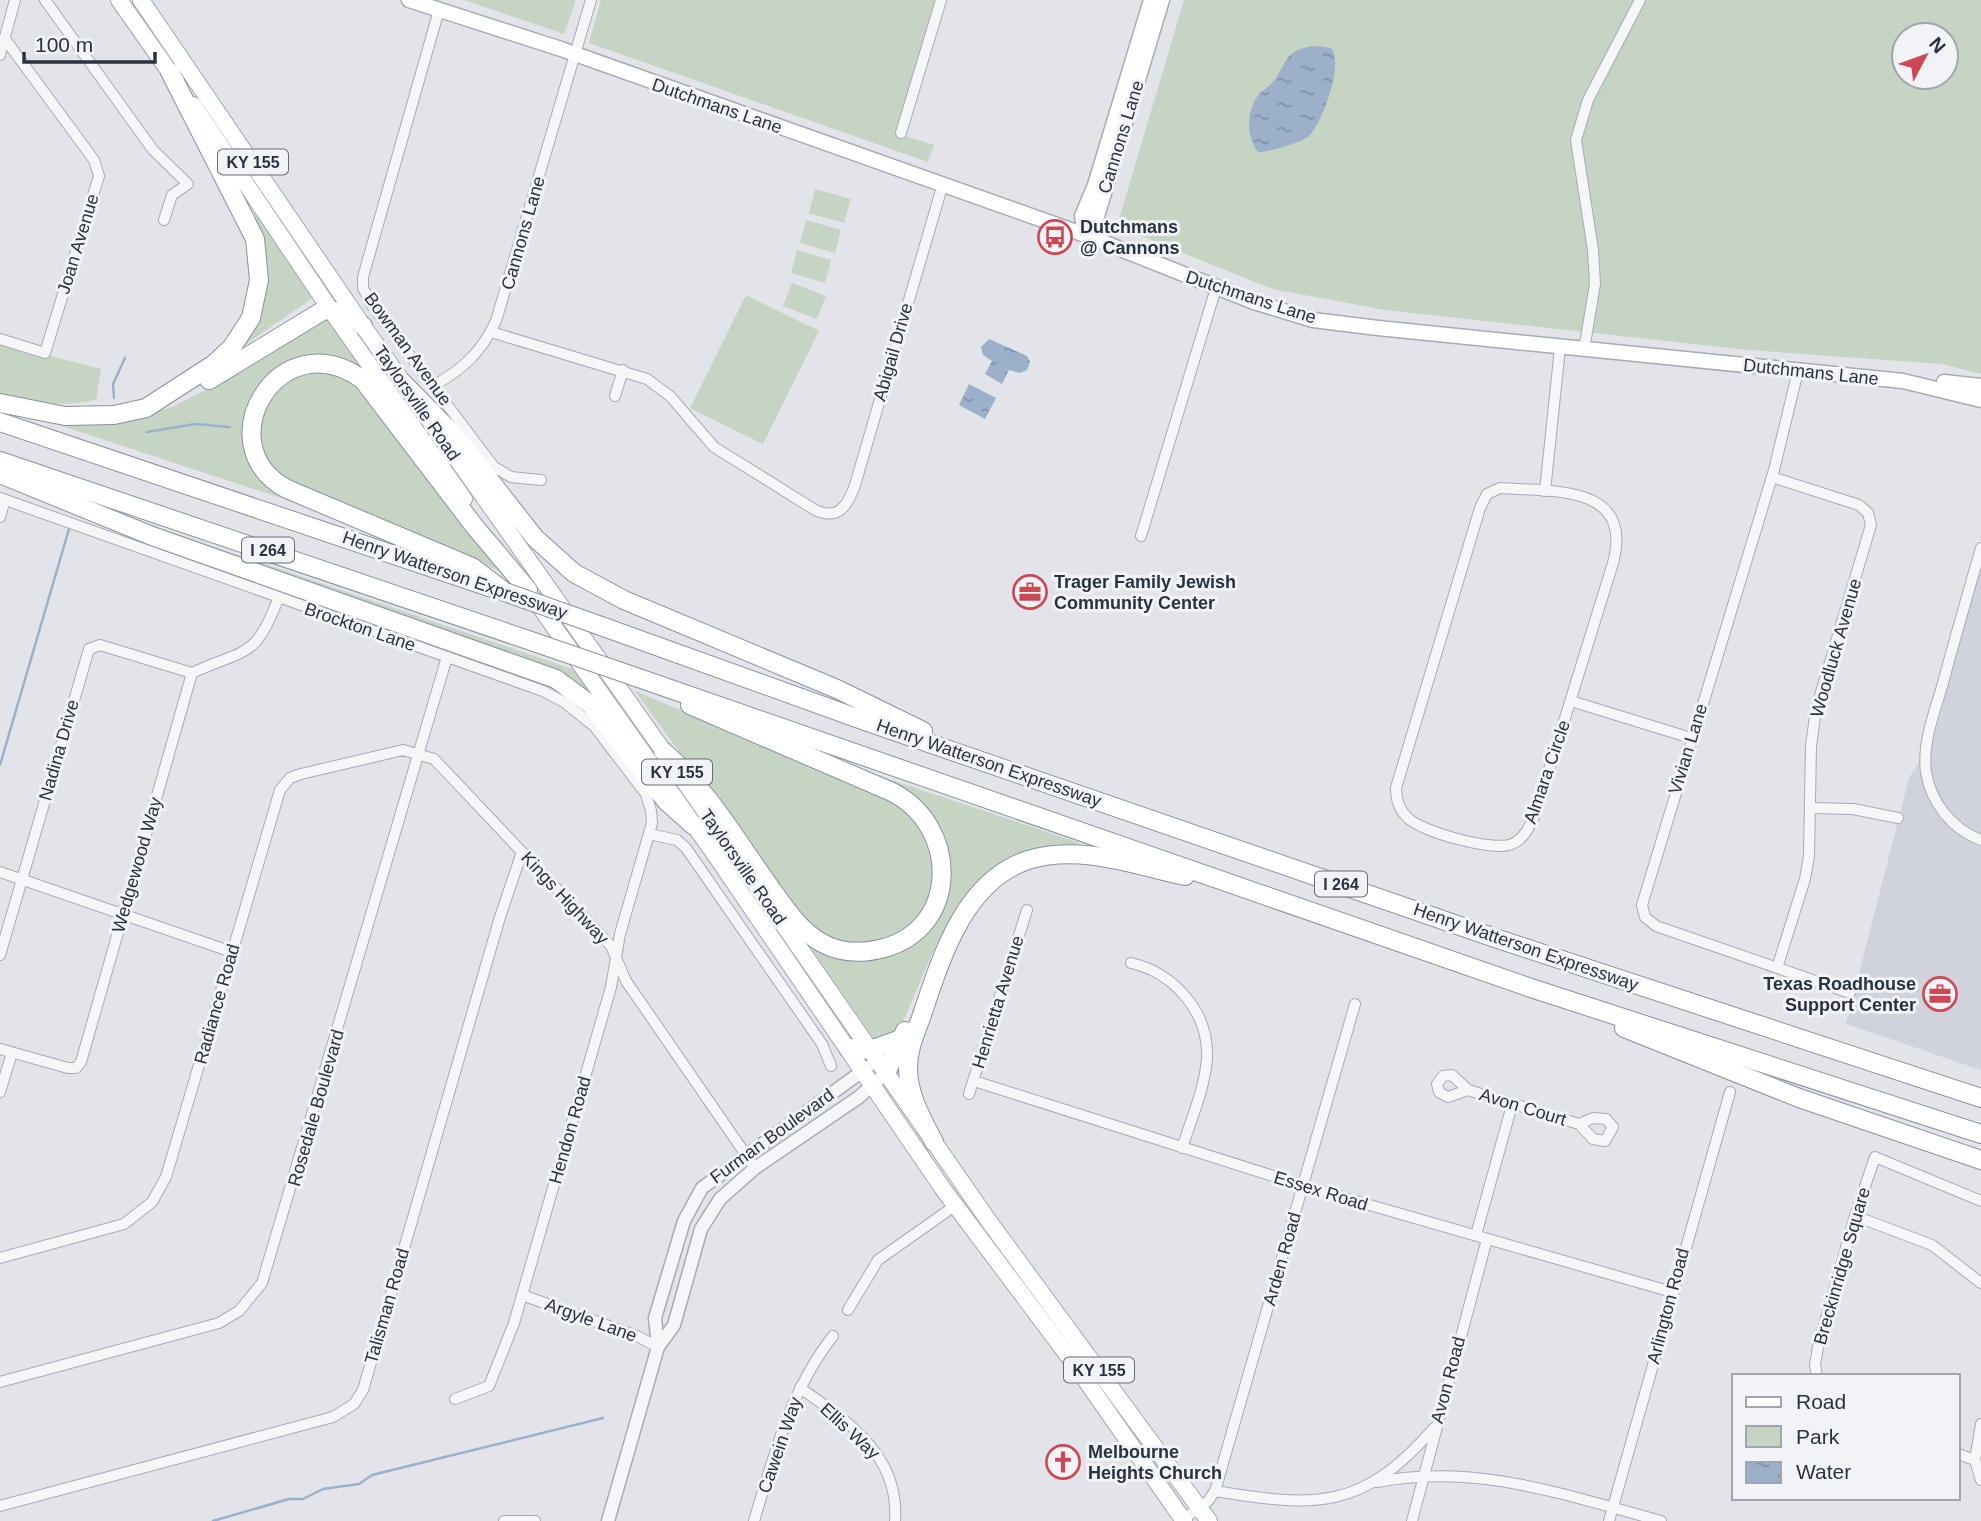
<svg xmlns="http://www.w3.org/2000/svg" width="1981" height="1521" font-family="Arial,sans-serif">
	<style>
		.built { fill: #d0d3dc }
		.green { fill: #c6d4c3; fill-rule: evenodd }
		.water { fill: url(#water-ripples) }
		.lines { fill: none; stroke-linecap: round; stroke-linejoin: round }
		.stream { stroke: #9db0ca; stroke-width: 2.5 }
		.minor-casing { stroke: #a7abb4; stroke-width: 12 }
		.tertiary-casing { stroke: #a7abb4; stroke-width: 15 }
		.secondary-casing { stroke: #a7abb4; stroke-width: 17 }
		.primary-casing { stroke: #a1a8b6; stroke-width: 18 }
		.motorway-casing { stroke: #8991a1; stroke-width: 20 }
		.minor { stroke: #f4f6f8; stroke-width: 10 }
		.tertiary { stroke: #f4f6f8; stroke-width: 12 }
		.secondary { stroke: #fff; stroke-width: 14 }
		.primary { stroke: #fff; stroke-width: 16 }
		.motorway { stroke: #fff; stroke-width: 18 }
		.motorway-bridge-casing { stroke: #8991a1; stroke-width: 20; stroke-linecap: butt }
		.motorway-bridge { stroke: #fff; stroke-width: 18 }
		.labels { text-anchor: middle; stroke-width: 6; stroke-linejoin: round; paint-order: stroke }
		.shield { fill: #f1f3f7; stroke: #666b78; stroke-width: 2 }
		.shield-label { font-size: 16px; font-weight: bold; fill: #2a3142 }
		.street-label { font-size: 18px; fill: #2a3142; stroke: #f1f3f7 }
		.poi-label { font-size: 18px; font-weight: bold; fill: #2a3142; stroke: #f1f3f7; text-anchor: start }
	</style>
	<defs>
		<pattern id="water-ripples" width="26" height="14" patternUnits="userSpaceOnUse" patternTransform="scale(1.75)"><rect width="26" height="14" fill="#9db0ca"/><path d="M2 4q2-2 4 0t4 0M15 11q2-2 4 0t4 0" fill="none" stroke="#8090a6"/></pattern>
	</defs>
	<rect width="100%" height="100%" fill="#e2e4ea"/>
	<path class="built" d="M1981 560V1070L1846 1024 1909 778 1934 738Z"/>
	<g class="green">
		<path d="M464 0H576L564 34Z"/>
		<path d="M601 0H939L899 134 934 145 928 162 589 43Z"/>
		<path d="M1184 0H1981V374L1942 364 1748 350 1385 310 1272 289 1117 226ZM1904 35H1946V77H1904Z"/>
		<path d="M815 189 851 199 844 223 809 213Z"/>
		<path d="M253 210 314 297 236 351 244 338 257 226Z"/>
		<path d="M806 220 841 230 835 253 800 243Z"/>
		<path d="M797 250 831 260 825 283 791 273Z"/>
		<path d="M792 283 826 296 817 319 783 306Z"/>
		<path d="M746 295 819 331 763 444 690 408Z"/>
		<path d="M325 314 361 365 357 368 271 376 253 457 336 516 53 423 143 416 174 406 202 392Z"/>
		<path d="M0 343 101 369 96 400C61 407 34 404 0 394Z"/>
		<path d="M304 370 349 376 502 572 320 496 286 481 273 470 260 445 259 418 273 389Z"/>
		<path d="M116 513 575 670 599 705 592 699Z"/>
		<path d="M635 691 896 800 928 832 937 877 925 909 910 927 887 941 857 946 827 939 801 919Z"/>
		<path d="M844 764 1080 843C1063 846 1045 846 1028 851 952 875 931 964 900 1028L894 1037 877 1044 804 938 835 953 922 930 942 839Z"/>
	</g>
	<g class="water">
		<path d="M1315 46 1331 48C1344 64 1323 120 1310 135 1304 142 1266 153 1258 152 1246 137 1246 110 1259 94 1263 90 1268 88 1272 83 1289 62 1282 50 1315 46Z"/>
		<path d="M989 339 1027 356 1030 362 1027 370 1020 373 1009 370 1002 384 985 374 992 361 983 355 981 347Z"/>
		<path d="M969 384 996 398 985 419 959 405Z"/>
	</g>
	<g class="lines">
		<g class="stream">
			<path d="M114 398 113 384 125 358"/>
			<path d="M147 432 195 424 230 427"/>
			<path d="M0 765 69 529"/>
			<path d="M213 1521 289 1499H303L323 1489 359 1484 372 1475 603 1418"/>
		</g>
		<g class="minor-casing">
			<g id="minor">
				<path d="M45 0 153 150 188 184 172 195 164 220"/>
				<path d="M439 10 363 277V288L371 304 494 467 511 477 541 480"/>
				<path d="M0 55 15 0"/>
				<path d="M901 133 941 0"/>
				<path d="M491 332 647 379 670 396 714 447 815 510C839 521 848 505 855 485L942 187"/>
				<path d="M0 339 45 353 99 176 94 160 5 39"/>
				<path d="M1584 350 1595 284 1593 250 1576 140 1588 100 1640 0"/>
				<path d="M1798 371 1774 470 1642 905 1645 917 1656 926 1850 993"/>
				<path d="M433 386C463 369 481 353 496 321L591 0"/>
				<path d="M615 396 623 370"/>
				<path d="M1772 477 1859 505 1868 513 1871 525 1816 709 1811 746 1809 856 1805 879 1777 968"/>
				<path d="M1500 488C1553 492 1634 484 1613 563L1535 815C1530 826 1524 839 1512 844 1494 852 1422 832 1408 818 1399 810 1396 799 1396 788L1480 508 1487 494Z"/>
				<path d="M1545 491 1560 348"/>
				<path d="M0 498 543 691 564 702 594 726 646 794 651 811 652 823 620 934 611 987 514 1323 489 1386 455 1399"/>
				<path d="M0 517 5 500"/>
				<path d="M1141 536 1216 288"/>
				<path d="M1981 548C1968 593 1955 638 1943 683 1935 711 1922 743 1926 772 1931 803 1952 829 1981 840"/>
				<path d="M192 673C246 648 255 660 278 599"/>
				<path d="M1571 701 1691 738"/>
				<path d="M1811 808 1853 809 1898 818"/>
				<path d="M649 834 677 840 686 848 822 1044 831 1066"/>
				<path d="M0 872 232 952"/>
				<path d="M0 955 89 649 100 645 192 673"/>
				<path d="M1131 963C1174 973 1209 1012 1207 1058 1205 1088 1191 1120 1182 1148"/>
				<path d="M0 1049 68 1068H76L81 1062 192 673"/>
				<path d="M974 1081 1314 1189 1672 1292"/>
				<path d="M1468 1090 1448 1097 1439 1092 1437 1084 1443 1076 1452 1075 1468 1090 1579 1124 1593 1139 1605 1141 1613 1127 1606 1119 1593 1118 1579 1124"/>
				<path d="M0 1092 12 1053"/>
				<path d="M969 1094 1027 910"/>
				<path d="M1855 1216 1932 1245 1981 1283"/>
				<path d="M1476 1235 1512 1105"/>
				<path d="M0 1258 124 1224 152 1202 166 1177 280 790 290 778 301 774 403 750 434 759 611 946 626 981 755 1168"/>
				<path d="M522 1295 637 1336 658 1347"/>
				<path d="M848 1310 878 1260 956 1205"/>
				<path d="M1817 1376 1815 1365 1818 1347 1855 1216 1875 1157 1981 1201"/>
				<path d="M0 1382 219 1323 239 1311 262 1283 447 657"/>
				<path d="M800 1388C848 1421 900 1456 895 1521"/>
				<path d="M1958 1454 1975 1460 1981 1480"/>
				<path d="M1975 1460 1981 1424"/>
				<path d="M1377 1482C1477 1463 1565 1495 1661 1521"/>
				<path d="M1215 1491C1318 1508 1362 1510 1434 1428"/>
				<path d="M0 1506 333 1417 354 1404 363 1390 500 917 522 852"/>
				<path d="M504 1521H535"/>
				<path d="M754 1521C774 1455 790 1391 833 1336"/>
				<path d="M1181 1521 1208 1501 1215 1491 1355 1004"/>
				<path d="M1412 1521 1487 1239"/>
				<path d="M1609 1521 1730 1092"/>
			</g>
		</g>
		<g class="tertiary-casing">
			<g id="tertiary">
				<path d="M658 1347 655 1318 684 1221 702 1188 868 1067"/>
				<path d="M608 1521 658 1347 674 1325 701 1229 720 1199 755 1168 859 1097 886 1073"/>
			</g>
		</g>
		<g class="secondary-casing">
			<g id="secondary">
				<path d="M409 0 561 49 1085 235 1254 302 1313 320 1378 328 1903 381 1981 400"/>
				<path d="M1085 235 1095 223 1162 0"/>
				<path d="M1085 235 1082 216 1095 185 1151 0"/>
				<path d="M1944 382 1981 386"/>
			</g>
		</g>
		<g class="primary-casing">
			<g id="primary">
				<path d="M119 0 176 81"/>
				<path d="M141 0 363 326 669 759"/>
				<path d="M193 105 330 309 464 499"/>
				<path d="M535 600 718 859 943 1189 1075 1365 1184 1521"/>
				<path d="M684 781 988 1220 1209 1521"/>
			</g>
		</g>
		<g class="motorway-casing">
			<g id="motorway">
				<path d="M209 380 324 310 344 312 363 326"/>
				<path d="M403 383 455 436 535 538 574 573 624 600 837 689 923 731"/>
				<path d="M0 403 65 416 114 415 146 408 214 364 232 347 251 318 259 280 255 239 170 72"/>
				<path d="M0 422 492 588"/>
				<path d="M0 461 534 642"/>
				<path d="M0 474 152 536 556 679 591 705 666 801 694 826"/>
				<path d="M505 592 472 567 287 489C205 445 280 319 363 380L475 527 528 590"/>
				<path d="M601 626 865 721 1492 937 1981 1098"/>
				<path d="M630 675 1534 989 1981 1134"/>
				<path d="M663 751C705 787 734 836 765 880 782 903 797 929 822 943 842 954 862 954 884 948 961 927 958 825 892 792L690 705"/>
				<path d="M1624 1028 1799 1098 1981 1160"/>
				<path d="M848 1048 870 1050 901 1039"/>
				<path d="M886 1073 905 1031"/>
				<path d="M934 1142C922 1119 908 1095 908 1068 908 1047 917 1030 923 1012 942 955 965 881 1028 860 1080 844 1134 865 1185 876"/>
			</g>
		</g>
		<use href="#minor" class="minor"/>
		<use href="#tertiary" class="tertiary"/>
		<use href="#secondary" class="secondary"/>
		<use href="#primary" class="primary"/>
		<use href="#motorway" class="motorway"/>
		<g class="motorway-bridge-casing">
			<g id="motorway-bridge">
				<path d="M505 592 601 626"/>
				<path d="M534 642 630 675"/>
			</g>
		</g>
		<use href="#motorway-bridge" class="motorway-bridge"/>
	</g>
	<defs>
		<g id="bus-ring" transform="scale(1.75)"><circle r="9.5" fill="#f1f3f7" stroke="#ce4754" stroke-width="1.5"/><path d="M-5-6H5V4H4V6H2V4H-2V6H-4V4H-5ZM-3.5-4V0h7V-4ZM-3.5 1.2v1.5H-2V1.2ZM2 1.2v1.5H3.5V1.2Z" fill="#ce4754"/></g>
		<g id="office-ring" transform="scale(1.75)"><circle r="9.5" fill="#f1f3f7" stroke="#ce4754" stroke-width="1.5"/><path d="M-6-3h4V-5.5h4V-3h4V5H-6ZM-1-4.5V-3h2v-1.5ZM-6 0V1H6V0Z" fill="#ce4754"/></g>
		<g id="church-ring" transform="scale(1.75)"><circle r="9.5" fill="#f1f3f7" stroke="#ce4754" stroke-width="1.5"/><path d="M-1.2-6h2.4v3.5h3.3v2.4h-3.3V6h-2.4V-.1h-3.3v-2.4h3.3Z" fill="#ce4754"/></g>
	</defs>
	<g fill-rule="evenodd">
		<use href="#bus-ring" x="1055" y="237"/>
		<use href="#office-ring" x="1030" y="592"/>
		<use href="#office-ring" x="1940" y="994"/>
		<use href="#church-ring" x="1063" y="1462"/>
	</g>
	<g class="labels">
		<g class="shield">
			<rect x="218" y="149.5" width="70" height="25" rx="5"/>
			<rect x="242" y="537.5" width="52" height="25" rx="5"/>
			<rect x="642" y="759.5" width="70" height="25" rx="5"/>
			<rect x="1315" y="871.5" width="52" height="25" rx="5"/>
			<rect x="1064" y="1357.5" width="70" height="25" rx="5"/>
		</g>
		<g class="shield-label">
			<text x="253" y="168">KY 155</text>
			<text x="268" y="556">I 264</text>
			<text x="677" y="778">KY 155</text>
			<text x="1341" y="890">I 264</text>
			<text x="1099" y="1376">KY 155</text>
		</g>
		<g class="street-label">
			<text transform="translate(717 106) rotate(19)" y="6">Dutchmans Lane</text>
			<text transform="translate(1121 137) rotate(-73)" y="6">Cannons Lane</text>
			<text transform="translate(523 233) rotate(-74)" y="6">Cannons Lane</text>
			<text transform="translate(78 244) rotate(-73)" y="6">Joan Avenue</text>
			<text transform="translate(1251 297) rotate(18)" y="6">Dutchmans Lane</text>
			<text transform="translate(408 349) rotate(54)" y="6">Bowman Avenue</text>
			<text transform="translate(893 352) rotate(-74)" y="6">Abigail Drive</text>
			<text transform="translate(1811 372) rotate(6)" y="6">Dutchmans Lane</text>
			<text transform="translate(417 403) rotate(55)" y="6">Taylorsville Road</text>
			<text transform="translate(455 575) rotate(19)" y="6">Henry Watterson Expressway</text>
			<text transform="translate(360 627) rotate(19)" y="6">Brockton Lane</text>
			<text transform="translate(1836 648) rotate(-74)" y="6">Woodluck Avenue</text>
			<text transform="translate(1688 749) rotate(-73)" y="6">Vivian Lane</text>
			<text transform="translate(59 750) rotate(-74)" y="6">Nadina Drive</text>
			<text transform="translate(989 763) rotate(19)" y="6">Henry Watterson Expressway</text>
			<text transform="translate(1547 772) rotate(-71)" y="6">Almara Circle</text>
			<text transform="translate(137 865) rotate(-74)" y="6">Wedgewood Way</text>
			<text transform="translate(743 867) rotate(55)" y="6">Taylorsville Road</text>
			<text transform="translate(565 898) rotate(47)" y="6">Kings Highway</text>
			<text transform="translate(1526 947) rotate(19)" y="6">Henry Watterson Expressway</text>
			<text transform="translate(998 1002) rotate(-73)" y="6">Henrietta Avenue</text>
			<text transform="translate(217 1004) rotate(-74)" y="6">Radiance Road</text>
			<text transform="translate(1523 1107) rotate(17)" y="6">Avon Court</text>
			<text transform="translate(316 1108) rotate(-74)" y="6">Rosedale Boulevard</text>
			<text transform="translate(570 1130) rotate(-74)" y="6">Hendon Road</text>
			<text transform="translate(772 1136) rotate(-36)" y="6">Furman Boulevard</text>
			<text transform="translate(1321 1191) rotate(17)" y="6">Essex Road</text>
			<text transform="translate(1282 1259) rotate(-74)" y="6">Arden Road</text>
			<text transform="translate(1842 1266) rotate(-74)" y="6">Breckinridge Square</text>
			<text transform="translate(387 1306) rotate(-74)" y="6">Talisman Road</text>
			<text transform="translate(1668 1306) rotate(-75)" y="6">Arlington Road</text>
			<text transform="translate(591 1320) rotate(20)" y="6">Argyle Lane</text>
			<text transform="translate(1448 1380) rotate(-75)" y="6">Avon Road</text>
			<text transform="translate(850 1431) rotate(43)" y="6">Ellis Way</text>
			<text transform="translate(780 1445) rotate(-71)" y="6">Cawein Way</text>
		</g>
		<g class="poi-label">
			<text x="1080" y="233">Dutchmans<tspan x="1080" dy="21">@ Cannons</tspan></text>
			<text x="1054" y="588">Trager Family Jewish<tspan x="1054" dy="21">Community Center</tspan></text>
			<text x="1916" y="990" text-anchor="end">Texas Roadhouse<tspan x="1916" dy="21">Support Center</tspan></text>
			<text x="1088" y="1458">Melbourne<tspan x="1088" dy="21">Heights Church</tspan></text>
		</g>
	</g>
	<rect x="1732" y="1374" width="228" height="126" fill="#f1f3f7" stroke="#a1a5af" stroke-width="2"/>
	<rect x="1746" y="1397" width="35" height="10" fill="#ffffff" stroke="#a1a5af" stroke-width="2"/>
	<text x="1796" y="1409" font-size="21" fill="#2a3142">Road</text>
	<rect x="1746" y="1426" width="35" height="21" fill="#c6d4c3" stroke="#a1a5af" stroke-width="2"/>
	<text x="1796" y="1444" font-size="21" fill="#2a3142">Park</text>
	<rect x="1746" y="1462" width="35" height="21" fill="url(#water-ripples)" stroke="#a1a5af" stroke-width="2"/>
	<text x="1796" y="1479" font-size="21" fill="#2a3142">Water</text>
	<g transform="translate(1925 56) rotate(49)"><circle r="33" fill="#f1f3f7" stroke="#a1a5af" stroke-width="2"/>
	<path d="M0-5L12 26L0 18L-12 26Z" fill="#ce4754"/>
	<text y="-10" font-size="19" font-weight="bold" text-anchor="middle" fill="#2a3142">N</text>
	</g>
	<path d="M24 52v10h131v-10" fill="none" stroke="#2a3142" stroke-width="3.5"/>
	<text x="35" y="52" font-size="21" fill="#2a3142" stroke="#f1f3f7" stroke-width="5" paint-order="stroke">100 m</text>
</svg>
